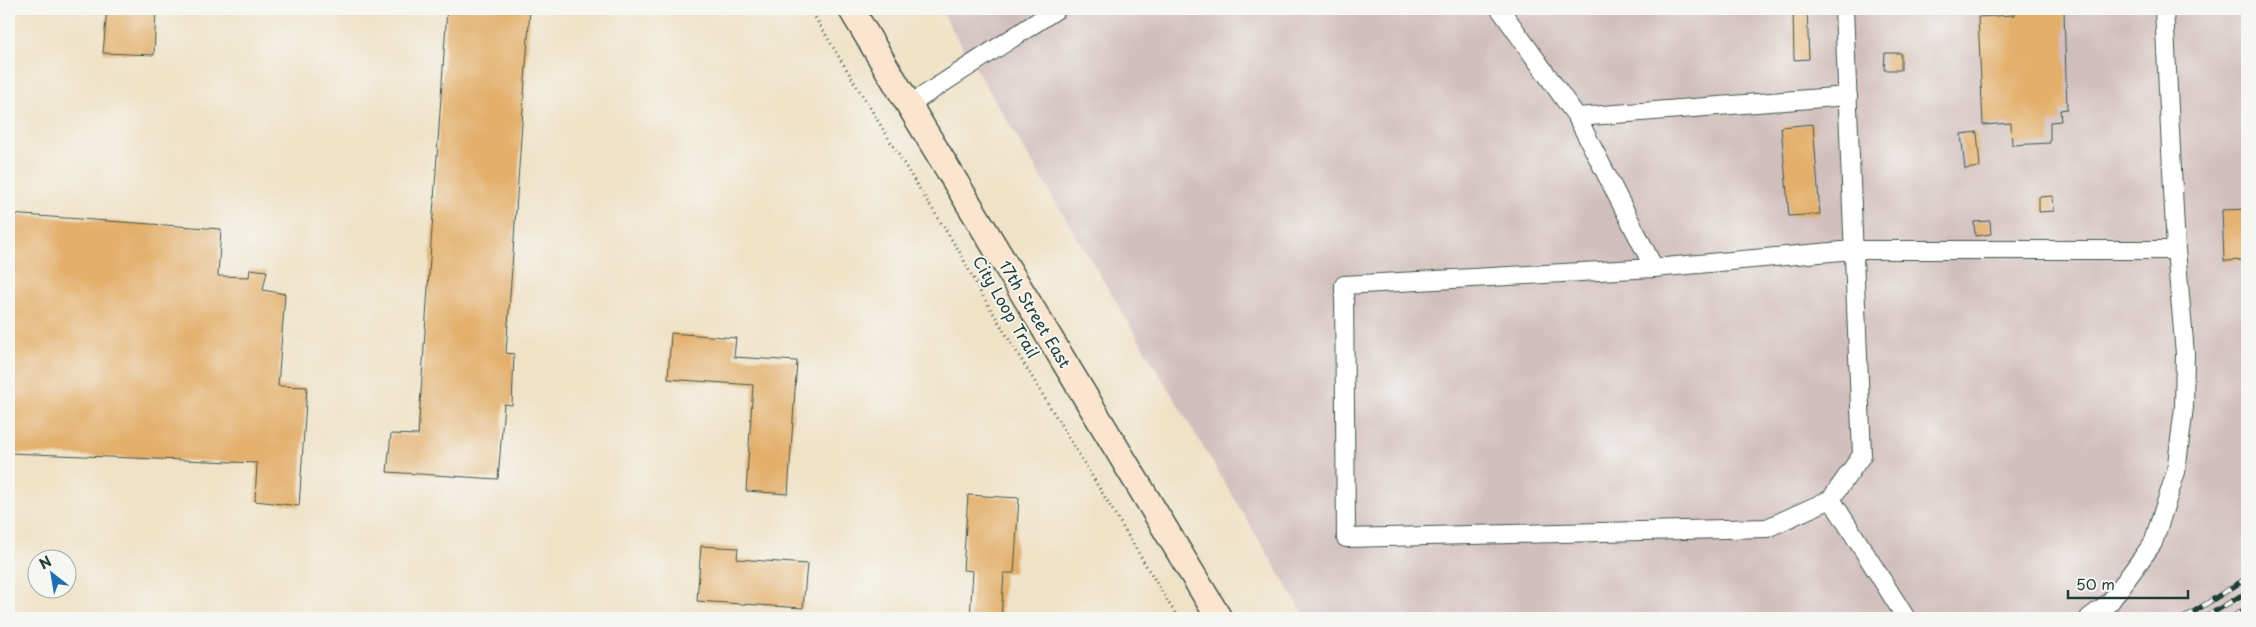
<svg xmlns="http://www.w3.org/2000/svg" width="2256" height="627" font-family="'Playpen Sans',sans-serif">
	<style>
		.industrial { fill: #d1bfbd }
		.building { fill: #e3af6a }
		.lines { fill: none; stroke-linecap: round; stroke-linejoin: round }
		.street-casing { stroke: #3e564a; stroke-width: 20 }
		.secondary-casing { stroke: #3e564a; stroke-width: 28 }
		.path { stroke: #3e564a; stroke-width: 3; stroke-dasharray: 1 4; stroke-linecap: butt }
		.street { stroke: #fff; stroke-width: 18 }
		.secondary { stroke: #fbe5cf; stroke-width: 25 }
		.rail-casing { stroke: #1f3d34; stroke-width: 5.5 }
		.rail { stroke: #f6f6f2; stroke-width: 4; stroke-dasharray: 11; stroke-linecap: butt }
		.labels { text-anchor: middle; stroke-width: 4; stroke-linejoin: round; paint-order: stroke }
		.street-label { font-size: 16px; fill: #1f3d34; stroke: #f6f6f2 }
	</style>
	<rect width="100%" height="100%" fill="#f6f6f2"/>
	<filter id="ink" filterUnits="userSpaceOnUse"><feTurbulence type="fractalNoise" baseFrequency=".02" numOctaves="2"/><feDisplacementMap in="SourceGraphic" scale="10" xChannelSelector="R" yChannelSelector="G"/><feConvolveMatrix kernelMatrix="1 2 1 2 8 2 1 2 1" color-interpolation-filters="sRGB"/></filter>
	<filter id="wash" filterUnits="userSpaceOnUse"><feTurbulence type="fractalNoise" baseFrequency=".0096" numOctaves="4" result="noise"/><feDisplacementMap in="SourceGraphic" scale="20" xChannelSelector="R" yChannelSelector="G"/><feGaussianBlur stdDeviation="1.12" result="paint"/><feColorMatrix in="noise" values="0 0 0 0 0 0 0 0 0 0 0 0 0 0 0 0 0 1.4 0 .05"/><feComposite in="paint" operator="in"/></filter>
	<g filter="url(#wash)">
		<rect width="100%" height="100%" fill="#efe2c6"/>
		<path class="industrial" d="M940 9H2247V618H1306Z"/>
		<g id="blocks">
			<g class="building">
				<path d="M107 9H156L154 55 103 53Z"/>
				<path d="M447 9H530L506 353 514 354 512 405 504 404 498 479 387 472 391 434 418 435Z"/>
				<path d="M1793 9H1807L1809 59 1794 60Z"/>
				<path d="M2014 11H2064L2067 109 2060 110 2061 121 2050 122V143L2012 145 2011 123 1983 125 1978 17 2014 15Z"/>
				<path d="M1885 53H1901V70H1884Z"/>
				<path d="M1813 124 1820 214 1789 216 1781 127Z"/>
				<path d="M1977 132 1980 167 1965 169 1961 134Z"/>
				<path d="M2053 196 2054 211 2039 212V197Z"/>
				<path d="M2247 209V260L2224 261 2222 210Z"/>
				<path d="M9 214 221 229 218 276 249 277 250 269 267 271 263 290 285 294 278 386 307 387 299 506 255 501 257 463 9 453Z"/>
				<path d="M1990 221 1991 234 1975 236 1974 222Z"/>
				<path d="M671 333 736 338 734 357 797 361 788 494 746 491 753 385 668 379Z"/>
				<path d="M968 495 1019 498 1014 573H1004L1001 618H970L973 571 963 570Z"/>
				<path d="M701 546 738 548 737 559 807 564 803 608 697 601Z"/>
			</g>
		</g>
	</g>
	<g filter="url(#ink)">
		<use href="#blocks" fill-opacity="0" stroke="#3e564a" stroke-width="1"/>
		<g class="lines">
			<g class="street-casing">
				<g id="street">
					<path d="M1500 9 1577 117 1654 268"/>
					<path d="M1844 9 1862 455 1831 499 1767 528 1346 538 1344 285 1654 268 1853 250H2176"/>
					<path d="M909 105 1057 9"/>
					<path d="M1577 117 1848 96"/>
					<path d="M1831 499 1906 618"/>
					<path d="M2089 618 2110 602 2153 543 2176 472 2184 407 2185 354 2176 250 2164 9"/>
				</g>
			</g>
			<g class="secondary-casing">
				<path id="secondary" d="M851 9 1219 618"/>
			</g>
			<path class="path" d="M810 9 912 177 959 251 981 293 1178 618"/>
			<use href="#street" class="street"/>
			<use href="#secondary" class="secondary"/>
			<g class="rail-casing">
				<g id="rail">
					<path d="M2184 618 2247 578"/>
					<path d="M2204 618 2247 592"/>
					<path d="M2231 618 2247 608"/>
				</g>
			</g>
			<use href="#rail" class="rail"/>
		</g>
	</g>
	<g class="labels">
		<g class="street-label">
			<text transform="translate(1006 307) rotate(60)" y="6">City Loop Trail</text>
			<text transform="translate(1035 314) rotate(59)" y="6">17th Street East</text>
		</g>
	</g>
	<rect width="2256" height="627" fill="none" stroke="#f6f6f2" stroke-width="30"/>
	<g transform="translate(52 574) rotate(329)"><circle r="24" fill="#f6f6f2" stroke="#a0aca6"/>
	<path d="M0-4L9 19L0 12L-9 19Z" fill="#1f6fb2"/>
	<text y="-8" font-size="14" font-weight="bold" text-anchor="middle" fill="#1f3d34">N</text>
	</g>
	<path d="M2068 590v8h120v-8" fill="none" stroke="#1f3d34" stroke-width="2.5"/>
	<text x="2076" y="590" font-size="15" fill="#1f3d34" stroke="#f6f6f2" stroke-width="4" paint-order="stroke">50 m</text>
</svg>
